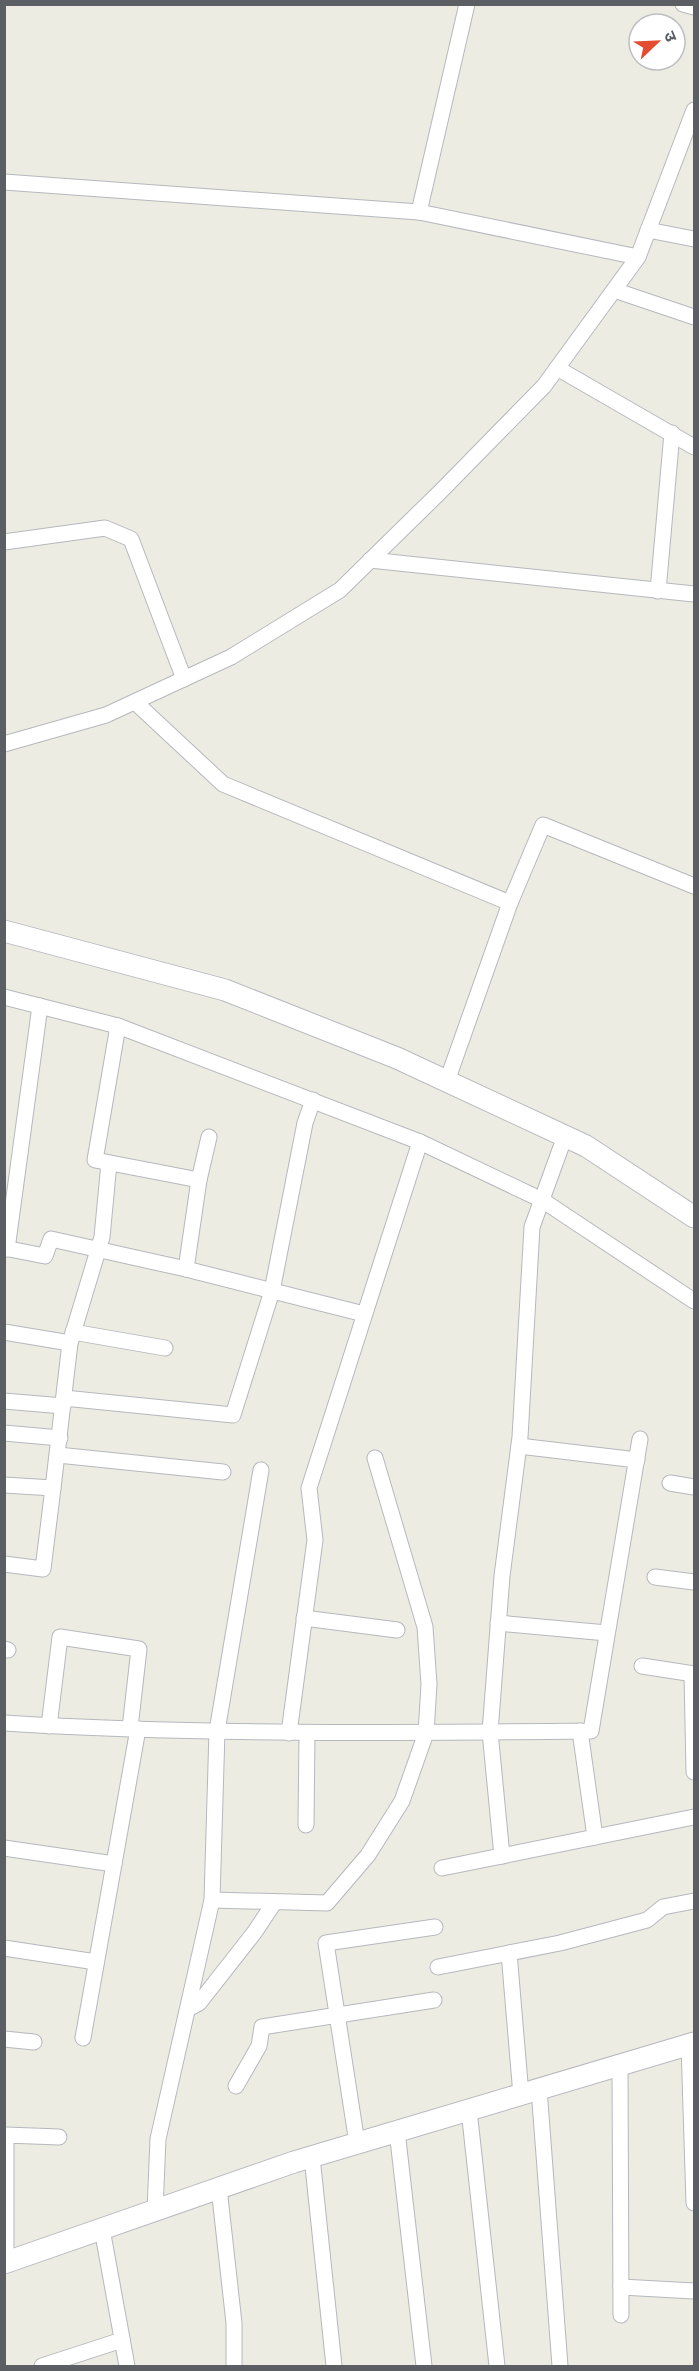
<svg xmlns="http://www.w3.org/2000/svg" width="699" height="2371" font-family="'Sofia Sans Condensed','Noto Sans Devanagari',sans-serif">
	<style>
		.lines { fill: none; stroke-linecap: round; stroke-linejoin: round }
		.street-casing { stroke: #b5b8bd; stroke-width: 17 }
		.secondary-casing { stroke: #b6b9bf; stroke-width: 23 }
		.street { stroke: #fff; stroke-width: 15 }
		.secondary { stroke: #fff; stroke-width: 21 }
	</style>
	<rect width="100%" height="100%" fill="#edece3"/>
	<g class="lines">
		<g class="street-casing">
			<g id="street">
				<path d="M683 4 694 7"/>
				<path d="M4 182 419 212 638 257"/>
				<path d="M419 212 467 4"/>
				<path d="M648 230 694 239"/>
				<path d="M614 290 694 317"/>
				<path d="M557 368 694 447"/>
				<path d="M4 542 105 528 131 539 184 679"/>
				<path d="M370 560 694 594"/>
				<path d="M658 591 672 433"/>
				<path d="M135 702 223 784 510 903 447 1081"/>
				<path d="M4 744 106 715 231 657 340 590 441 491 544 386 638 257 694 110"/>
				<path d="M510 903 543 825 694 886"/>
				<path d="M4 997 118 1026 420 1142 542 1200 694 1301"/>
				<path d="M118 1026 95 1160 199 1180"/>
				<path d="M4 1248 45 1256 51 1239 186 1269 364 1314"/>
				<path d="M7 1249 40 1006"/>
				<path d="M186 1269 199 1180 209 1137"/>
				<path d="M4 1332 70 1343"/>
				<path d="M73 1332 165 1348"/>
				<path d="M64 1398 233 1415 272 1291 305 1123 313 1100"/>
				<path d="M4 1401 63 1406"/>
				<path d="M4 1433 60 1438"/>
				<path d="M519 1446 637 1460"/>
				<path d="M58 1455 223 1472"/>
				<path d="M670 1483 694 1487"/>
				<path d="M4 1485 53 1488 70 1343 102 1237 109 1163"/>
				<path d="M4 1564 43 1569 53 1488"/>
				<path d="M655 1577 694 1582"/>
				<path d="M304 1618 397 1630"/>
				<path d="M498 1623 607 1633"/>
				<path d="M4 1649 8 1650"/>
				<path d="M642 1666 694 1674"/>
				<path d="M692 1674 694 1772"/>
				<path d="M4 1723C200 1735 395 1733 591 1731L640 1439"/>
				<path d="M49 1726 60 1637 139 1649 130 1728"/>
				<path d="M580 1731 595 1837"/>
				<path d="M289 1733 315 1540 309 1488 420 1142"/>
				<path d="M306 1825 307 1733"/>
				<path d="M4 1848 114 1864"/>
				<path d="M502 1856 490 1732 502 1576 520 1437 532 1227 565 1136"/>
				<path d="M442 1868 694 1817"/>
				<path d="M212 1900 327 1903 368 1855 402 1801 426 1733 429 1684 425 1627 375 1458"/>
				<path d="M4 1948 96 1962"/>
				<path d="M509 1953 521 2095"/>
				<path d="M438 1967 560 1943 647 1920 663 1907 694 1901"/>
				<path d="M188 2009 199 2003 254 1933 274 1903"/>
				<path d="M83 2038 138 1729"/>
				<path d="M4 2039 34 2042"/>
				<path d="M689 2045 694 2203"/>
				<path d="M620 2065 621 2315"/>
				<path d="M236 2086 259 2046 262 2027 434 2000"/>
				<path d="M539 2089 560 2366"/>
				<path d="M469 2110 497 2366"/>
				<path d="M397 2131 424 2366"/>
				<path d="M357 2143 326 1943 435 1927"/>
				<path d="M312 2157 334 2366"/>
				<path d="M219 2188 234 2323V2366"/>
				<path d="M155 2210 158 2139 212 1900 217 1731 261 1470"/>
				<path d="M102 2229 127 2366"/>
				<path d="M6 2262V2135L59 2137"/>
				<path d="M621 2287 694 2291"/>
				<path d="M42 2366 122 2340"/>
			</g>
		</g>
		<g class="secondary-casing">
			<g id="secondary">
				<path d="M4 931 225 990 397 1058 586 1146 694 1217"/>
				<path d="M4 2263 294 2162 694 2043"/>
			</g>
		</g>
		<use href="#street" class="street"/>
		<use href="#secondary" class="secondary"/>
	</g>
	<rect width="699" height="2371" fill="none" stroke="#5b5e63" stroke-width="12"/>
	<g transform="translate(657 42) rotate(67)"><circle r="28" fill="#ffffff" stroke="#bdbfc1" stroke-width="1.5"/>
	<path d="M0-4.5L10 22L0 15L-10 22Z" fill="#e44c32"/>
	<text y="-9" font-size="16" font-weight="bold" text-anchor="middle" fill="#5b5e63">उ</text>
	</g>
</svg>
